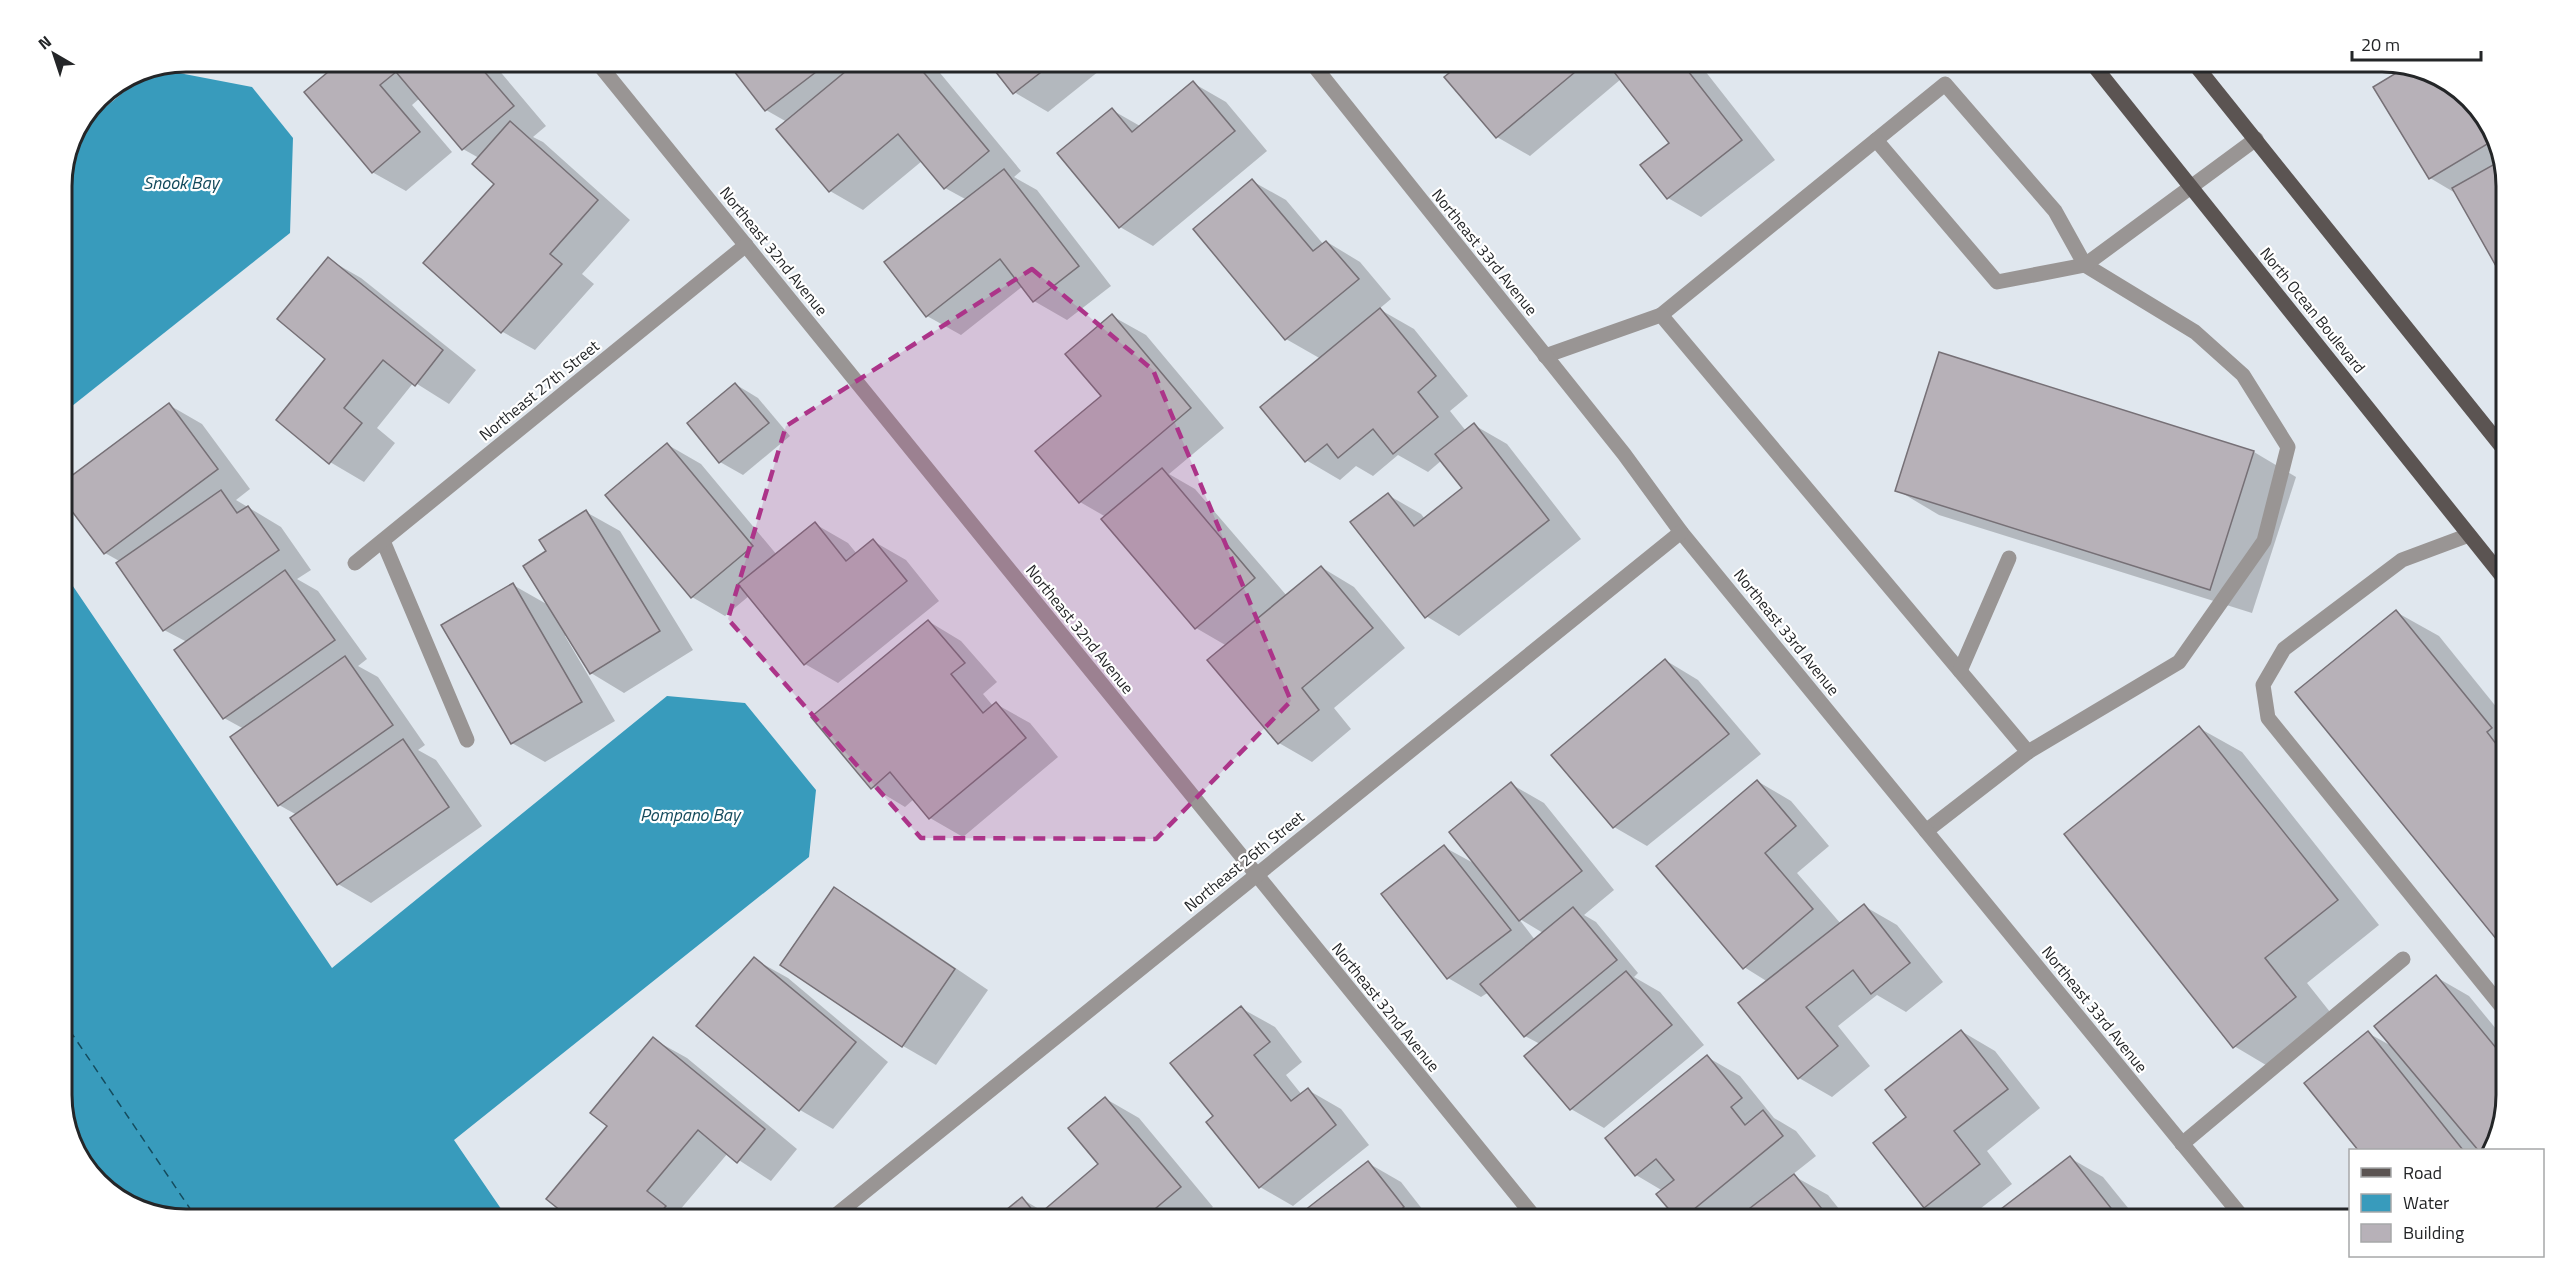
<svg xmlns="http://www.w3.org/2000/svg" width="2568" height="1281" font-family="'Titillium Web',sans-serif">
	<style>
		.water { fill: #389bbc }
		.shadow { fill: #0003; fill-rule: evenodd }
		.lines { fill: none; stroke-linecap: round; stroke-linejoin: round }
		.ferry { stroke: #144b5d; stroke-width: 1.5; stroke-dasharray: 8 6; stroke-linecap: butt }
		.building { fill: #b7b1b8; stroke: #767076; stroke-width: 1.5 }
		.lane { stroke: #999594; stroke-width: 15 }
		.street { stroke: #999594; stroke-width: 15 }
		.primary { stroke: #5b5452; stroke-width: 15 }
		.marked { fill: #ac3489; fill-opacity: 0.2; stroke: #ac3489; stroke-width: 4.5; stroke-dasharray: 12 8; stroke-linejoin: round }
		.labels { text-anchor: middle; stroke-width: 4.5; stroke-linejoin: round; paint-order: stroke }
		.street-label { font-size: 16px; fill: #242628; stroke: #fff }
		.water-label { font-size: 18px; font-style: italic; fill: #144b5d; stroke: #fff }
		.rim { fill: none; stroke: #242628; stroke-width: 3 }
	</style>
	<rect width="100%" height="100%" fill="#e0e7ee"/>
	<g class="water">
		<path d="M153 68 252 87 293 138 290 233 62 414V178L71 138 75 132Z"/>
		<path d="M62 570 332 968 667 696 745 703 816 790 809 857 454 1140 508 1219H186L131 1207 83 1165 62 1104Z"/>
	</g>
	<g class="shadow">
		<path d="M343 62H492L546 126 533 137 543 142 630 220 582 274 594 284 535 350 501 331 496 184 479 158 463 149 420 98 412 105 452 152 406 191 372 172 306 93Z"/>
		<path d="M729 62H931L1021 171 1014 177 1037 190 1111 286 1067 320 1034 301 1023 286 961 335 927 316 886 262 967 200 945 188 922 161 863 210 830 191 787 122 766 110Z"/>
		<path d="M990 62H1091L1099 71 1048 112 1014 92Z"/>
		<path d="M1465 62H1698L1775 160 1701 217 1668 198 1672 143 1621 79 1530 156 1497 137 1447 77Z"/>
		<path d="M1193 83 1226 102 1267 151 1153 246 1120 227 1112 110 1140 126Z"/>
		<path d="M2486 117 2506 178V281L2457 194 2430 178Z"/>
		<path d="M1252 181 1286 200 1324 245 1327 242 1360 262 1391 299 1379 309 1414 329 1468 396 1450 411 1466 431 1474 425 1507 444 1581 539 1459 636 1426 616 1388 495 1421 514 1425 519 1464 488 1442 460 1428 472 1398 455 1373 476 1356 466 1340 480 1306 460 1321 359 1286 339 1195 229Z"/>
		<path d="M328 259 361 278 476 370 449 404 414 382 377 428 395 443 364 482 330 462 278 420 328 359Z"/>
		<path d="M1112 316 1146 335 1224 428 1169 474 1195 489 1287 596 1321 567 1354 587 1405 648 1334 708 1351 729 1312 762 1279 743 1227 646 1196 628 1103 519 1106 517 1080 502 1103 396Z"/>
		<path d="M1940 353 2254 452 2296 477 2252 613 1939 515 1897 490Z"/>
		<path d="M735 384 758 398 790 436 743 475 720 462Z"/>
		<path d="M169 405 202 424 250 489 236 500 281 527 311 570 297 579 318 591 367 659 358 666 378 677 425 745 418 750 436 760 482 826 371 903 338 884 297 815 279 805 244 729 224 718 187 642 164 630 121 562 105 553 62 495V485Z"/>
		<path d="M668 445 701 464 777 555 815 524 848 543 857 554 873 541 906 560 939 601 838 683 805 664 749 596 725 616 692 597Z"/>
		<path d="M586 512 620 531 693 650 624 693 591 673 567 634 565 636 615 721 545 762 512 743 513 585 550 606Z"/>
		<path d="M2396 612 2439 636 2506 719V949L2297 692Z"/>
		<path d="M928 621 961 641 997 682 983 694 993 706 996 704 1030 723 1058 757 963 837 930 818 914 799 905 807 872 787Z"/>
		<path d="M1665 660 1698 680 1761 754 1647 846 1614 827Z"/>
		<path d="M2199 728 2242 752 2379 925 2307 983 2338 1022 2276 1071 2234 1046Z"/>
		<path d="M1757 781 1791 801 1829 846 1797 873 1841 924 1864 906 1897 925 1943 982 1906 1012 1877 995 1838 1026 1870 1066 1832 1097 1799 1078 1768 982 1744 967Z"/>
		<path d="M1511 784 1544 803 1614 890 1584 915 1596 922 1638 973 1634 977 1660 992 1704 1045 1604 1128 1571 1109 1540 1044 1525 1036 1489 992 1481 997 1448 978 1444 847 1477 865ZM1519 919H1520L1543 933 1535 940Z"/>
		<path d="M834 889 867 908 988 990 936 1065 903 1046 783 965Z"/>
		<path d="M754 959 788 978 888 1062 833 1129 800 1110Z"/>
		<path d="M2436 977 2469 996 2506 1041V1095L2494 1150H2360L2306 1083 2368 1033 2395 1048Z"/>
		<path d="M1241 1008 1275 1027 1302 1062 1286 1075 1302 1095 1308 1090 1341 1109 1369 1145 1293 1206 1260 1187 1215 1116Z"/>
		<path d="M1961 1031 1995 1051 2040 1108 1987 1151 2012 1184 1967 1219H1947L1925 1207 1875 1144 1909 1118Z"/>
		<path d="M653 1039 687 1058 797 1149 771 1181 728 1153 679 1211 690 1219H573L548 1199 609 1126Z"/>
		<path d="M1707 1057 1740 1076 1774 1118 1796 1131 1816 1156 1792 1175 1828 1195 1847 1219H1679L1659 1195 1663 1191 1636 1175 1607 1139Z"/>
		<path d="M1106 1099 1139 1118 1213 1207 1198 1219H997L1022 1199 1044 1212 1101 1165Z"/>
		<path d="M2070 1158 2103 1177 2137 1219H1991Z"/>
		<path d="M1368 1163 1401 1182 1430 1219H1306L1302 1214Z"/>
	</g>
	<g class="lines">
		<path class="ferry" d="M62 1019 197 1219"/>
	</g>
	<g class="building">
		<path d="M340 62H476L514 106 462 150 396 72 380 85 420 132 372 173 304 92Z"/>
		<path d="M727 62H829L765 111Z"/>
		<path d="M857 62H915L989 151 944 189 898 134 829 192 776 129Z"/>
		<path d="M988 62H1054L1013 94Z"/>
		<path d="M1463 62H1587L1496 138 1444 77Z"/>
		<path d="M1627 62H1681L1742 140 1667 199 1640 165 1669 143 1614 72Z"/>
		<path d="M2406 67 2437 74 2486 117 2494 140 2429 179 2373 87Z"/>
		<path d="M1193 81 1235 131 1119 228 1057 153 1112 108 1132 132Z"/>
		<path d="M510 121 598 200 550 254 562 264 501 333 423 263 494 184 472 164Z"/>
		<path d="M2500 161 2506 178 2505 282 2452 188Z"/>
		<path d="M1004 169 1079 266 1033 302 1000 259 926 317 884 262Z"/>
		<path d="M1252 179 1313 251 1326 241 1359 279 1285 340 1193 229Z"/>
		<path d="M328 257 443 350 415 386 383 360 344 408 362 423 329 464 276 420 325 359 277 319Z"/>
		<path d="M1380 308 1436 376 1418 392 1438 417 1393 454 1373 429 1338 458 1327 444 1305 462 1260 407Z"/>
		<path d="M1112 314 1191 408 1079 503 1035 451 1101 396 1065 354Z"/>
		<path d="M1939 352 2254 451 2210 590 1895 491Z"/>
		<path d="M735 383 769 423 719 463 687 423Z"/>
		<path d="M169 403 218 469 104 554 62 498V483Z"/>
		<path d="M1474 423 1549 520 1425 618 1350 522 1388 493 1414 526 1462 488 1435 454Z"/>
		<path d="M667 443 753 546 691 598 605 495Z"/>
		<path d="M1162 468 1255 578 1195 629 1101 519Z"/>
		<path d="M221 490 237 513 248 506 279 550 163 631 116 563Z"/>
		<path d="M586 510 660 631 590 674 523 566 546 551 539 540Z"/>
		<path d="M815 522 846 561 873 539 907 581 804 665 738 584Z"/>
		<path d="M1321 566 1373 628 1302 688 1319 710 1278 744 1207 660Z"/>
		<path d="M285 570 335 640 223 719 174 650Z"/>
		<path d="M513 583 582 702 511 744 441 625Z"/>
		<path d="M2396 610 2492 728 2487 732 2506 757V951L2295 692Z"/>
		<path d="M928 620 965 663 951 674 983 713 996 702 1026 738 929 819 890 772 871 789 811 717Z"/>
		<path d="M345 656 393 725 278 806 230 737Z"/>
		<path d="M1665 659 1729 734 1613 828 1551 755Z"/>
		<path d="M2199 726 2338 900 2265 958 2296 997 2233 1048 2064 834Z"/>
		<path d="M403 739 449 807 337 885 290 818Z"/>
		<path d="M1757 780 1796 826 1765 853 1813 909 1743 969 1656 866Z"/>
		<path d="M1511 782 1582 871 1519 921 1449 832Z"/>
		<path d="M1444 845 1511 930 1447 979 1381 894Z"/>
		<path d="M834 887 955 969 902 1047 780 965Z"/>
		<path d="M1864 904 1910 963 1871 994 1853 970 1806 1007 1838 1046 1798 1079 1738 1003Z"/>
		<path d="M1573 907 1617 960 1524 1037 1480 984Z"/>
		<path d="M754 957 856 1042 799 1111 696 1026Z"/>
		<path d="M1626 971 1672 1025 1570 1110 1524 1056Z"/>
		<path d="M2436 975 2506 1060V1095L2493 1150H2478L2374 1026Z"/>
		<path d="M1241 1006 1270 1042 1254 1055 1291 1101 1308 1088 1336 1125 1259 1188 1206 1122 1213 1116 1170 1063Z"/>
		<path d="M1961 1030 2008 1089 1954 1131 1980 1164 1924 1208 1873 1143 1906 1117 1885 1090Z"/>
		<path d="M2368 1031 2463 1150H2358L2304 1083Z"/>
		<path d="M653 1037 765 1129 737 1163 698 1130 647 1191 666 1206 654 1219H571L546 1199 607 1126 590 1113Z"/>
		<path d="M1707 1055 1742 1098 1731 1107 1745 1125 1763 1110 1783 1136 1682 1219H1677L1656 1194 1674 1180 1656 1159 1635 1176 1605 1138Z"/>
		<path d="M1105 1097 1181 1187 1143 1219H995L1022 1197 1037 1216 1098 1164 1068 1128Z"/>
		<path d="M2070 1156 2118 1217 2115 1219H1988Z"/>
		<path d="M1368 1161 1404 1207 1393 1216 1396 1219H1304L1300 1214Z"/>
		<path d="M1794 1174 1830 1219H1736Z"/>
	</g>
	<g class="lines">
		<g class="lane">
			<path d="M1876 140 1945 84 2055 211 2085 265 2195 332 2243 375 2288 447 2264 541 2179 662 2028 752"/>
			<path d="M1661 315 1876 140 1997 282 2085 265 2256 139"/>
			<path d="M1545 356 1661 315 2028 752 1926 831"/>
			<path d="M2469 535 2402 560 2284 649 2263 685 2268 718 2506 1012"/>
			<path d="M383 541 467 740"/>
			<path d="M1960 671 2009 558"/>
			<path d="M2182 1144 2403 959"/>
		</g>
		<g class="street">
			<path d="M597 62 1536 1219"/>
			<path d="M1311 62 1624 454 1681 532 2244 1219"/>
			<path d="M355 563 746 245"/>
			<path d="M831 1219 1681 532"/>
		</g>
		<g class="primary">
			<path d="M2091 62 2506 581"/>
			<path d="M2193 62 2506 452"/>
		</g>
	</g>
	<path class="marked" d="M1032 269 1153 370 1291 701 1156 839 921 838 728 619 786 426Z"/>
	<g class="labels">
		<g class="street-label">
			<text transform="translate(774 251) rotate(51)" y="6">Northeast 32nd Avenue</text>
			<text transform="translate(1485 252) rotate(51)" y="6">Northeast 33rd Avenue</text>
			<text transform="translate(2313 310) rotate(51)" y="6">North Ocean Boulevard</text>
			<text transform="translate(539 390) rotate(-39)" y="6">Northeast 27th Street</text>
			<text transform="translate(1080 629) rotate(51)" y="6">Northeast 32nd Avenue</text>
			<text transform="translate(1787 632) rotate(51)" y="6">Northeast 33rd Avenue</text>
			<text transform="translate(1244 861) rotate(-39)" y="6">Northeast 26th Street</text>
			<text transform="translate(1386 1007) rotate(51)" y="6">Northeast 32nd Avenue</text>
			<text transform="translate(2095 1009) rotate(51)" y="6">Northeast 33rd Avenue</text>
		</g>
		<g class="water-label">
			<text x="181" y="189">Snook Bay</text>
			<text x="690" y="821">Pompano Bay</text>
		</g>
	</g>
	<path d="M0 0H2568V1281H0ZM186 72H2382A114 114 0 0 1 2496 186V1095A114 114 0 0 1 2382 1209H186A114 114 0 0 1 72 1095V186A114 114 0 0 1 186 72Z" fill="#fff" fill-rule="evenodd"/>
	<path class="rim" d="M186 72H2382A114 114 0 0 1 2496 186V1095A114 114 0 0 1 2382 1209H186A114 114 0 0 1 72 1095V186A114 114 0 0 1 186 72Z"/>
	<rect x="2349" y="1149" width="195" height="108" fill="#ffffff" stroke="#a7a8a9" stroke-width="1.5"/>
	<rect x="2361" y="1168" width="30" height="9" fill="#5b5452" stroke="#a7a8a9" stroke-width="1.5"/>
	<text x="2403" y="1179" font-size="18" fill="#242628">Road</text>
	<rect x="2361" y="1194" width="30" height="18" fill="#389bbc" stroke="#a7a8a9" stroke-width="1.5"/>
	<text x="2403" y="1209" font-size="18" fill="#242628">Water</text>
	<rect x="2361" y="1224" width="30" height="18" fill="#b7b1b8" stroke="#a7a8a9" stroke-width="1.5"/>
	<text x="2403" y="1239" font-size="18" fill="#242628">Building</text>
	<g transform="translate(54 54) rotate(321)" stroke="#ffffff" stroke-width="4.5" paint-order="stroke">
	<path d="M0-4.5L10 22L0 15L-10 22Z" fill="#242628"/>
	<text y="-9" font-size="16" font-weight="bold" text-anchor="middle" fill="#242628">N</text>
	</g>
	<path d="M2352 51v9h129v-9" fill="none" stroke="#242628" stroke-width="3"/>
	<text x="2361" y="51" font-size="18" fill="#242628" stroke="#ffffff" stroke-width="4.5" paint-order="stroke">20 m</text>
</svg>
